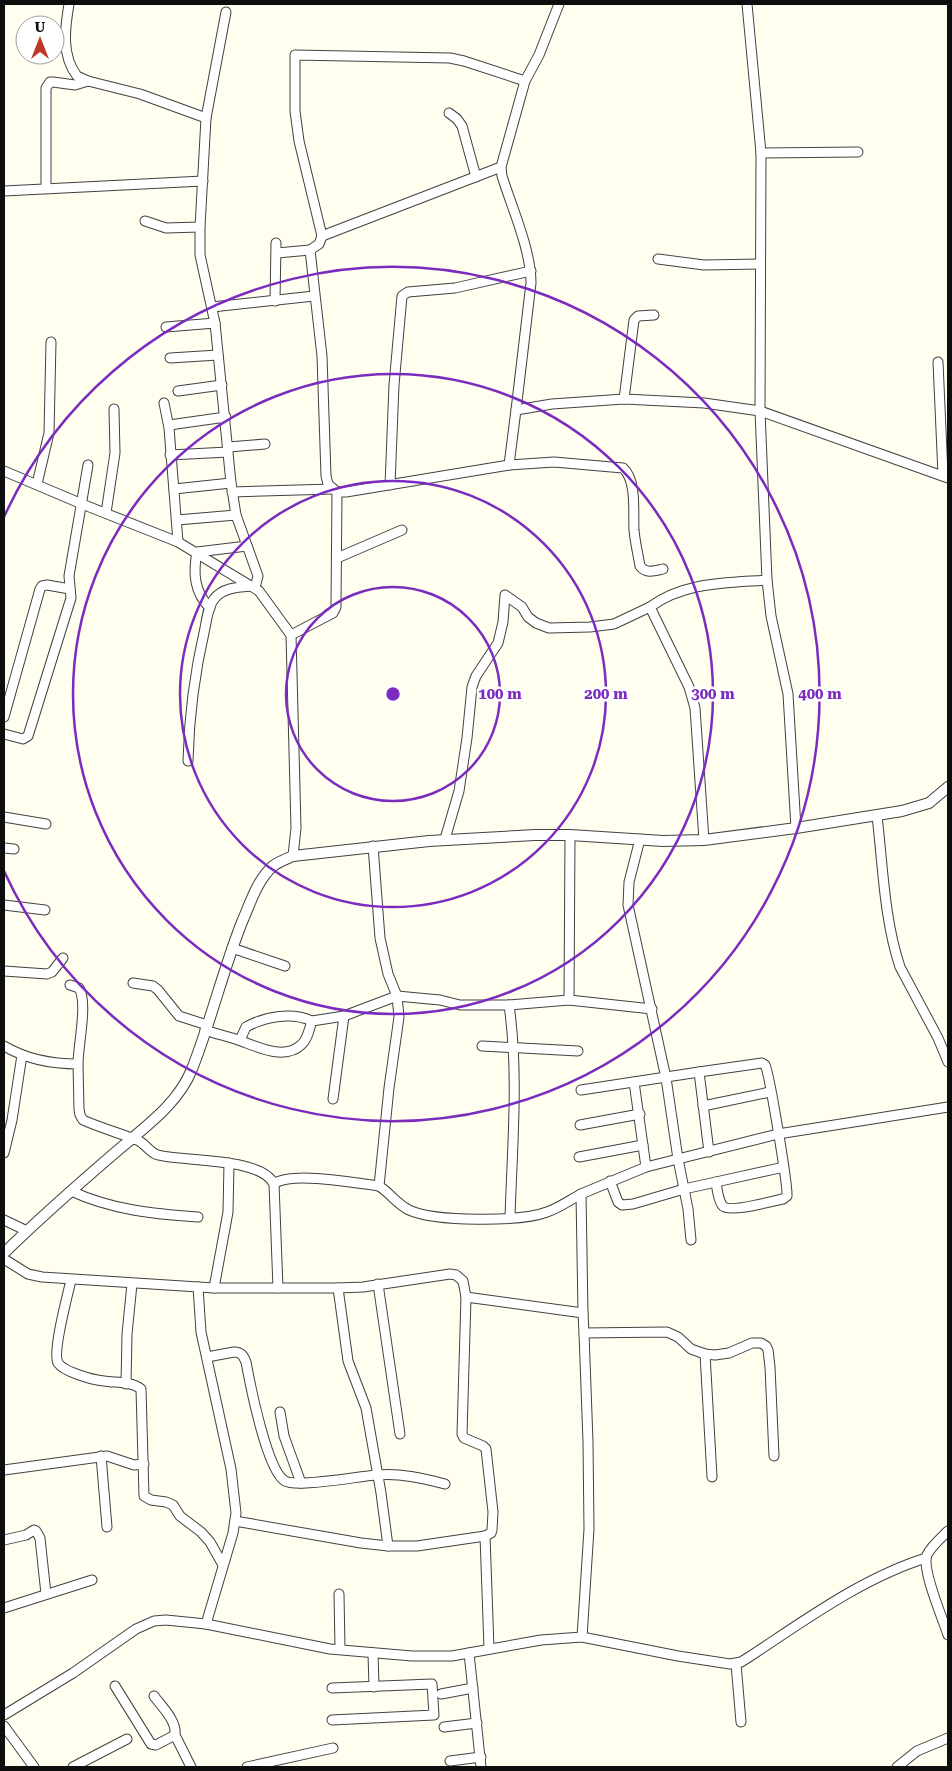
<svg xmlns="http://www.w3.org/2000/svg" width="952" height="1771" font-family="'Roboto Serif',serif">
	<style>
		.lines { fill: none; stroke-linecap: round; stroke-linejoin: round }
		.minor-casing { stroke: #414141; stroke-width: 11 }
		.tertiary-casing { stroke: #414141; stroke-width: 12 }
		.minor { stroke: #fff; stroke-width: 9 }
		.tertiary { stroke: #fff; stroke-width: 10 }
		.ring { fill: none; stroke: #7b2cbf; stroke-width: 2.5 }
		.centre { fill: #7b2cbf; stroke: #fff; stroke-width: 2.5 }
		.ring-label { font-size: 15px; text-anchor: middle; font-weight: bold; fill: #7b2cbf; stroke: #fff; stroke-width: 5; stroke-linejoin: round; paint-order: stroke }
	</style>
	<rect width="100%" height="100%" fill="#fffeef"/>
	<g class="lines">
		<g class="minor-casing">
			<g id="minor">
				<path d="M69 4C65 28 61 55 77 76L88 81 140 94 206 118 200 227V255L215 323 231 483 236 515 258 576 256 584 253 586C240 587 223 587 214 599 208 607 207 618 205 628 195 671 189 716 188 761"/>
				<path d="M747 4 761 153"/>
				<path d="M525 81 539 55 559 4"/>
				<path d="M449 113 457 119 462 126 476 177"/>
				<path d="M206 118 226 12"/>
				<path d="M501 167 525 81 464 61 450 58 295 55V111L299 141 322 236 501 167 502 176C512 208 531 250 531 283L516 410"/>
				<path d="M46 188V88L50 82H53L75 85 88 81"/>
				<path d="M4 191 203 181"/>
				<path d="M145 221 166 228 200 227"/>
				<path d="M322 236 319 244 310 250 322 356 326 476 328 484 337 492"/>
				<path d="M277 253 310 250"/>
				<path d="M658 259 704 265 760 264"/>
				<path d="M275 301 276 243"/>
				<path d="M212 307 314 296"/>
				<path d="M166 327 215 323"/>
				<path d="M170 358 218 355"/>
				<path d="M938 362 943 475"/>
				<path d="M178 391 222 385"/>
				<path d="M624 399 634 320 638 316 654 315"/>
				<path d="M164 403 169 428 178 542"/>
				<path d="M169 425 226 417"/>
				<path d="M228 447 265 444"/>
				<path d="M170 455 228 452"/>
				<path d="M509 465 554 462 623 468C637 480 633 513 634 530 635 542 638 554 640 566 646 574 654 571 663 569"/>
				<path d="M4 471 82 504 178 542 259 591 291 635 296 828 293 856"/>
				<path d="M37 484 49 433 51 342"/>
				<path d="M390 485 394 385 402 296 408 292 455 288 531 271"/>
				<path d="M174 489 231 483"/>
				<path d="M232 492 333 489"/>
				<path d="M106 513 115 453 114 409"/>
				<path d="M177 520 236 515"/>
				<path d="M337 558 402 530"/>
				<path d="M210 608C194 592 193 573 197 552L247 546"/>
				<path d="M291 635 333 613 336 607 337 492H346L509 465 516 410 552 404 624 399 704 403 760 411 948 478"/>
				<path d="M4 717 40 589 42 586 47 585 70 589"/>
				<path d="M4 734 23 739 28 736 71 598 69 576 88 465"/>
				<path d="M877 816C883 866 884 919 900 967L938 1038 948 1062"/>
				<path d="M4 817 46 824"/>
				<path d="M796 828 788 694 771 616 767 580 760 411 761 153 858 152"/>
				<path d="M445 839 459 791 467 738 472 687 476 676 498 643 503 622 505 595 522 607 528 617 536 623 549 628 590 627 614 624 650 607"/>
				<path d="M640 839 629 882 628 905 666 1078 678 1159 684 1189 716 1182"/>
				<path d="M704 840 695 708 689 687 650 607C684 582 726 583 767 580"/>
				<path d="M373 846 380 938 388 974 397 996 399 1017 389 1088 379 1186C390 1193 397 1204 409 1210 435 1222 520 1222 547 1212 559 1208 570 1200 581 1194"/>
				<path d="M4 848 14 849"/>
				<path d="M4 905 45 910"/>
				<path d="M232 948 285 966"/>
				<path d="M4 971 47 974 52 972 63 958"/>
				<path d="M133 983 153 986 158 990 179 1016 207 1025"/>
				<path d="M70 985 79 988C88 1003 78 1045 78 1064"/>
				<path d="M569 1000 570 835"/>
				<path d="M509 1005C519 1075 512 1148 510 1218"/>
				<path d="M205 1030C216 1034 227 1036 238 1040 256 1046 284 1061 301 1045 308 1039 309 1029 312 1021L344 1016 397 996 440 1000 460 1005H509L569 1000 652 1009"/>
				<path d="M240 1040 246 1027C266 1016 292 1012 312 1021"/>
				<path d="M4 1046C26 1059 52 1064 78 1064L79 1109 80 1115 83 1120C101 1128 119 1133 137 1140 145 1143 150 1153 158 1155 185 1162 261 1157 274 1184L278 1288"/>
				<path d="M482 1046 578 1051"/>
				<path d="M634 1082 646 1167"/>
				<path d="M581 1090 699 1072"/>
				<path d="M333 1099 344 1016"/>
				<path d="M703 1106 770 1092"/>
				<path d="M580 1125 640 1114"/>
				<path d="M709 1152 699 1072 762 1063C763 1064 764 1064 765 1065 769 1071 788 1186 787 1196L783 1199C772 1201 727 1214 722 1205 718 1199 717 1189 716 1182L784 1167"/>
				<path d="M4 1153 12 1120 22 1055"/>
				<path d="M579 1157 643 1145"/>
				<path d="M610 1181 618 1202 622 1205 633 1204 684 1189 688 1209 691 1240"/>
				<path d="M274 1184C291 1171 356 1183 379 1186"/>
				<path d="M71 1191C112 1210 154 1214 198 1217"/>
				<path d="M4 1220 27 1231"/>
				<path d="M4 1259 28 1274 42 1277 214 1288H338L363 1287 450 1274 456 1275 463 1281 466 1297 583 1313 584 1333 667 1332 678 1337 691 1349 705 1354 715 1355 729 1353 752 1343H761L766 1346 768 1350 770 1367 774 1456"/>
				<path d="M71 1280C68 1294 52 1352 58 1363 64 1372 93 1380 104 1381 115 1383 131 1381 141 1389L144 1496 151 1500 166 1502 173 1505 180 1516 201 1532 210 1542 223 1565"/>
				<path d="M378 1284 400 1434"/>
				<path d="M198 1287 201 1332 231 1469 236 1513 233 1533 206 1624"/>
				<path d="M214 1288 228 1212 229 1163"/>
				<path d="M338 1288 348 1361 366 1408 381 1493 388 1546"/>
				<path d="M466 1297 462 1434 464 1438 483 1446 486 1449 493 1512 492 1530 491 1533 485 1536 489 1648"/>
				<path d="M583 1313 581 1194 646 1167 778 1134 948 1107"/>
				<path d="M705 1354 712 1477"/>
				<path d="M207 1357 234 1352C241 1352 243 1355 246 1362 250 1384 267 1471 285 1481 298 1488 359 1476 377 1475 400 1473 422 1478 445 1484"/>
				<path d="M126 1384 127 1334 132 1284"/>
				<path d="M280 1412 284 1436 301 1483"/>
				<path d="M101 1456 107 1527"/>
				<path d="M4 1470 107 1456 134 1465 144 1464"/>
				<path d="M235 1521 361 1543 388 1546H417L485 1536"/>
				<path d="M948 1531C941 1538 931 1546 927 1555 921 1569 943 1619 948 1635"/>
				<path d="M4 1540 26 1535 34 1530 36 1531 40 1538 46 1594"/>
				<path d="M339 1594 340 1649"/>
				<path d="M4 1608 92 1580"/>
				<path d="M582 1637 589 1529 588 1442 584 1333"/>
				<path d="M373 1653 374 1687"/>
				<path d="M469 1653 481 1767"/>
				<path d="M736 1664 741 1722"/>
				<path d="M115 1686 151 1744 156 1745 175 1735"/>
				<path d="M332 1688 432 1684 434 1715 332 1720"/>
				<path d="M441 1694 473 1688"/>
				<path d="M154 1696C162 1707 177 1721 175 1735L191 1767"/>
				<path d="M4 1715 73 1673 136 1629 154 1621 166 1620 206 1624 330 1649 412 1656H452L541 1640 582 1637 678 1656 730 1664 741 1662 749 1657C804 1621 862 1578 926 1558"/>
				<path d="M4 1726 34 1767"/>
				<path d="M444 1727 477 1723"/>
				<path d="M450 1761 481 1757"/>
				<path d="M73 1767 127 1739"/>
				<path d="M247 1767 333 1748"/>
				<path d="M897 1767 917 1751 948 1738"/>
			</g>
		</g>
		<g class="tertiary-casing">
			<path id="tertiary" d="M4 1253C38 1220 74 1188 110 1157 139 1131 177 1107 192 1069 211 1021 223 970 242 922 250 904 257 880 273 866 278 862 286 859 293 856L429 841 535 835H570L663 841 704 840 796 828 902 811 929 803 948 787"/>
		</g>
		<use href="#minor" class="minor"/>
		<use href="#tertiary" class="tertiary"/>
	</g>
	<g class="ring">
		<circle cx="393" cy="694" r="107"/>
		<circle cx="393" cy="694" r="213"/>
		<circle cx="393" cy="694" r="320"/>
		<path d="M4 517A427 427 0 1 1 4 871"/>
	</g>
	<circle cx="393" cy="694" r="8" class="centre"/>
	<g class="ring-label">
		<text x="500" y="699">100 m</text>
		<text x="606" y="699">200 m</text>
		<text x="713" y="699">300 m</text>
		<text x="820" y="699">400 m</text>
	</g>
	<rect width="952" height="1771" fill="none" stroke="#0e0e0e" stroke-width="10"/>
	<g transform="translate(40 40)"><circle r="24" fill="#ffffff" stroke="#9f9f9f"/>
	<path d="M0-4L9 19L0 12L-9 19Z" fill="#bf3725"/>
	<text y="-8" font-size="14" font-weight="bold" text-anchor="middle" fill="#0e0e0e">U</text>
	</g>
</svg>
